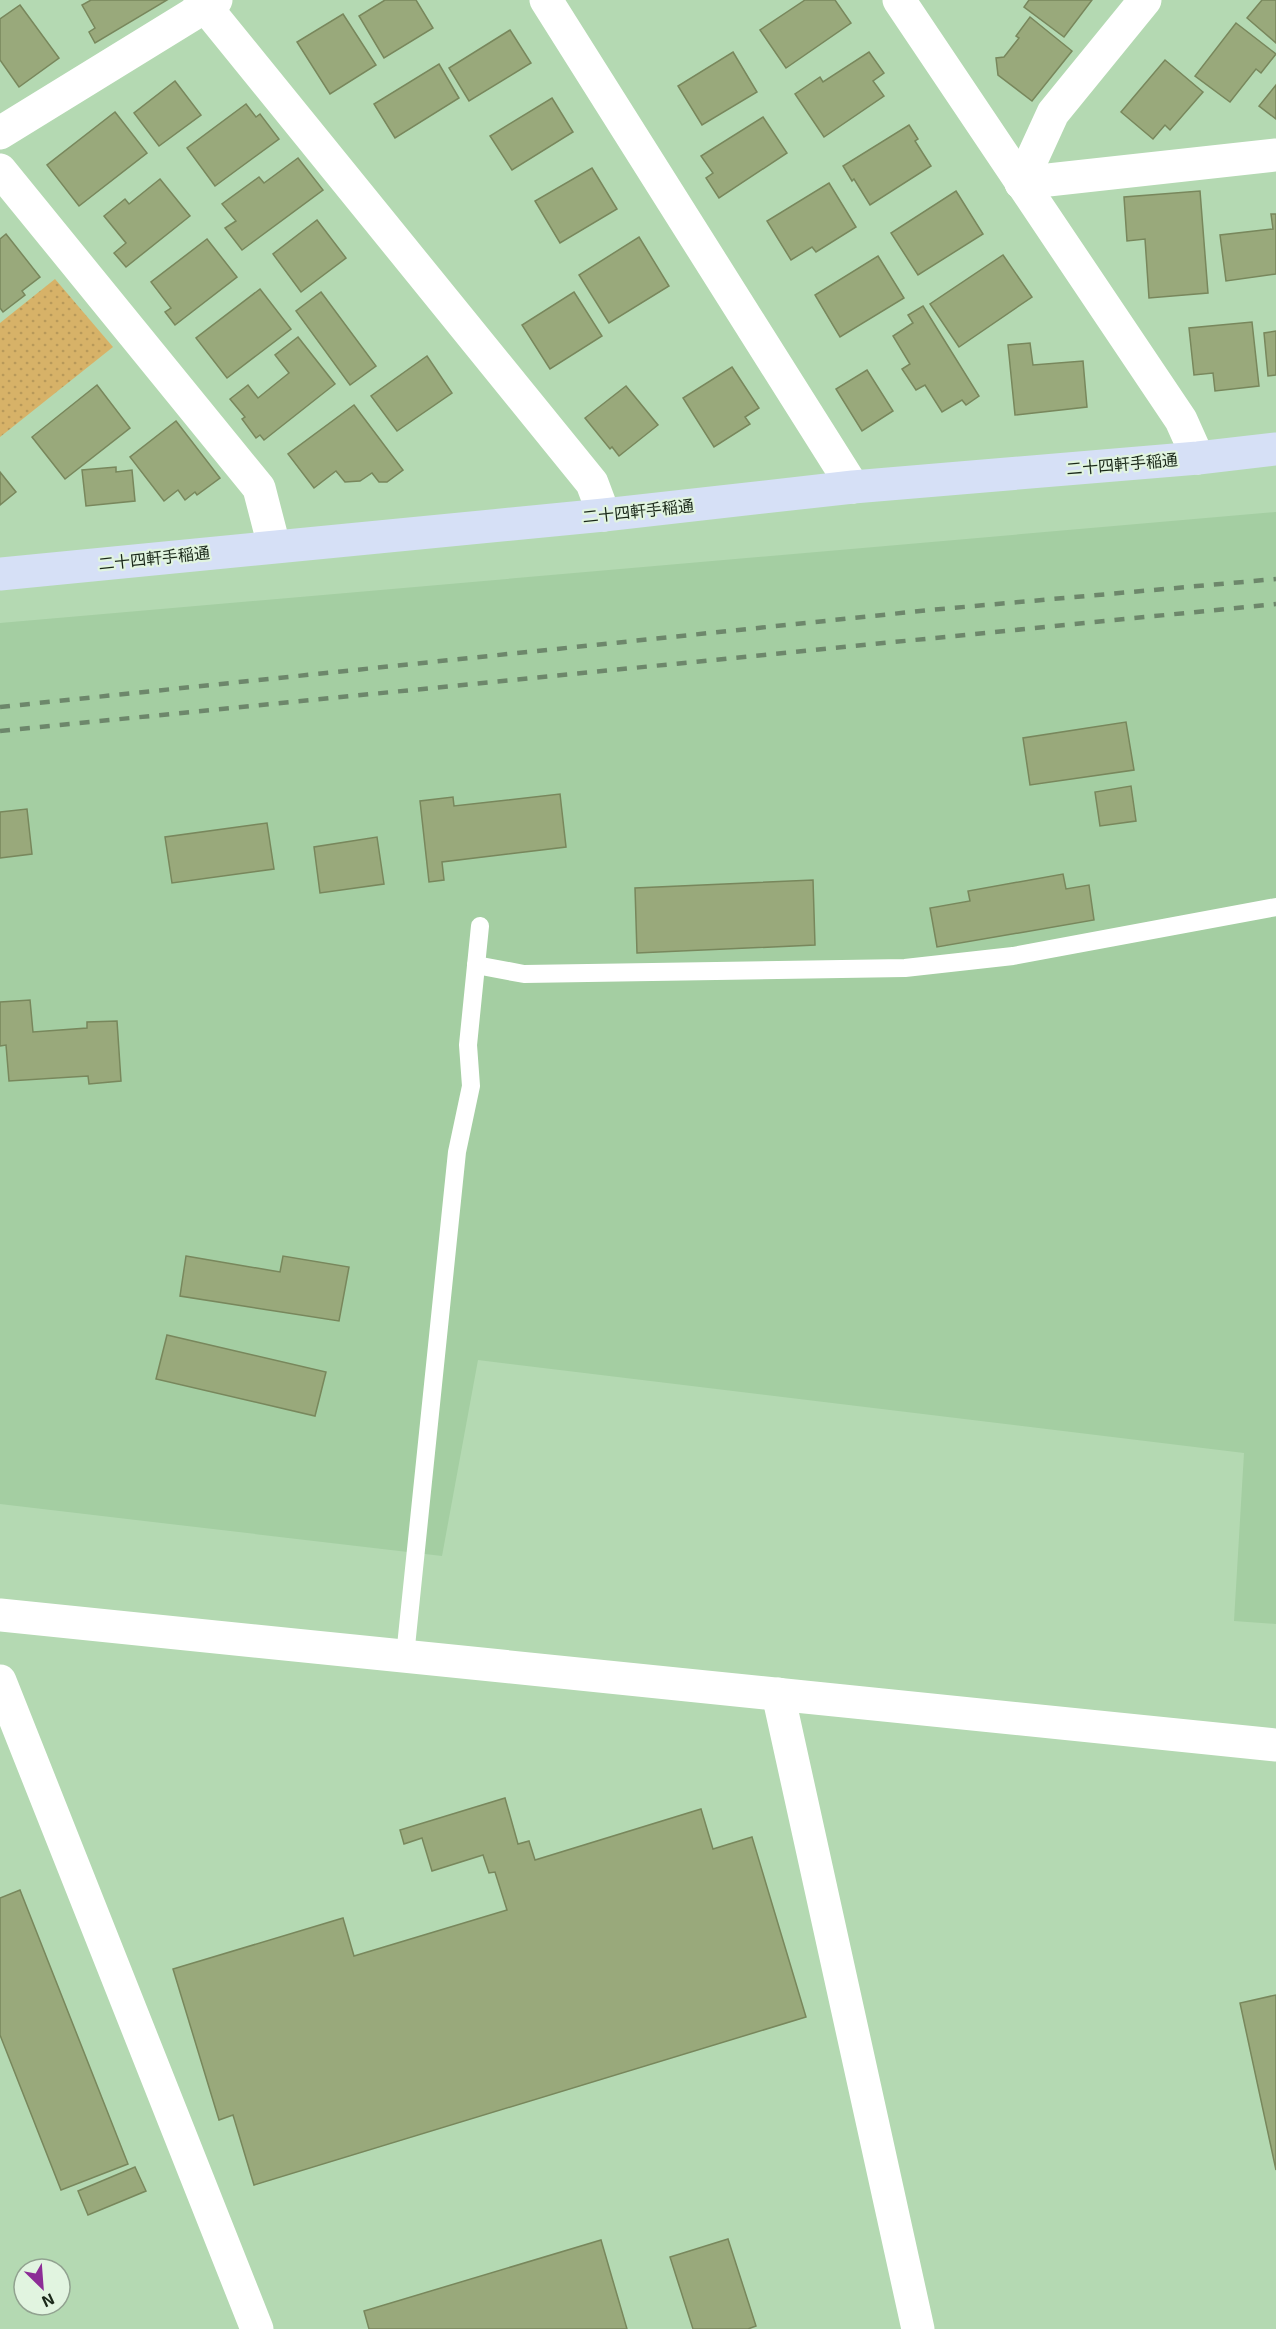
<svg xmlns="http://www.w3.org/2000/svg" width="1276" height="2329" font-family="'Exo 2','Noto Sans JP',sans-serif">
	<style>
		.built { fill: #a4cea2 }
		.grass { fill: url(#grass-dots) }
		.building { fill: #99a97b; stroke: #78875c; stroke-width: 1.5 }
		.lines { fill: none; stroke-linecap: round; stroke-linejoin: round }
		.lane { stroke: #fff; stroke-width: 18 }
		.street { stroke: #fff; stroke-width: 33 }
		.secondary { stroke: #d6e0f6; stroke-width: 33 }
		.rail { stroke: #6d876b; stroke-width: 4.5; stroke-dasharray: 10 10; stroke-linecap: butt }
		.labels { text-anchor: middle; stroke-width: 4.5; stroke-linejoin: round; paint-order: stroke }
		.street-label { font-size: 16px; fill: #1a2819; stroke: #e1f4e0 }
	</style>
	<defs>
		<pattern id="grass-dots" width="8" height="8" patternUnits="userSpaceOnUse" patternTransform="scale(1.5)"><rect width="8" height="8" fill="#d7b268"/><path d="M2 2h.1M6 6h.1" fill="none" stroke="#b8995a" stroke-width="1.8" stroke-linecap="round"/></pattern>
	</defs>
	<rect width="100%" height="100%" fill="#b4d9b2"/>
	<path class="built" d="M1276 512V1624L1234 1621 1244 1453 478 1360 442 1556 0 1504V623Z"/>
	<path class="grass" d="M55 279 113 347 0 437V323Z"/>
	<g class="building">
		<path d="M91 0H167L95 43 89 32 95 28 82 5Z"/>
		<path d="M385 0H416L433 28 384 58 359 16Z"/>
		<path d="M805 0H835L851 23 786 68 760 30Z"/>
		<path d="M1029 0H1092L1064 37 1024 7Z"/>
		<path d="M1262 0H1276V43L1247 18Z"/>
		<path d="M20 5 59 58 19 87 0 60V19Z"/>
		<path d="M343 14 376 65 330 94 297 42Z"/>
		<path d="M1030 17 1072 51 1032 101 998 75 996 58 1004 57 1019 38 1016 36Z"/>
		<path d="M1236 23 1276 54 1261 73 1256 69 1230 102 1195 76Z"/>
		<path d="M510 30 531 63 469 101 449 68Z"/>
		<path d="M733 52 757 92 702 125 678 86Z"/>
		<path d="M869 52 884 73 873 81 884 96 824 137 795 94 820 77 823 82Z"/>
		<path d="M1165 60 1203 92 1170 130 1165 125 1153 139 1121 112Z"/>
		<path d="M439 64 459 98 395 138 374 104Z"/>
		<path d="M175 81 201 115 159 146 134 113Z"/>
		<path d="M1276 85V119L1259 106Z"/>
		<path d="M552 98 573 132 512 170 490 136Z"/>
		<path d="M246 104 256 117 260 114 279 139 215 186 187 148Z"/>
		<path d="M115 112 147 153 79 206 47 165Z"/>
		<path d="M763 117 787 153 719 198 706 178 713 173 701 156Z"/>
		<path d="M909 125 918 139 915 141 931 166 870 205 854 179 852 181 843 166Z"/>
		<path d="M298 158 323 190 242 250 225 228 236 221 222 204 259 177 264 183Z"/>
		<path d="M592 168 617 209 560 243 535 201Z"/>
		<path d="M160 179 190 216 126 267 114 253 126 243 104 216 125 199 129 204Z"/>
		<path d="M829 183 856 227 816 252 812 247 791 260 767 221Z"/>
		<path d="M956 191 983 234 918 275 891 233Z"/>
		<path d="M1200 191 1208 293 1149 298 1145 239 1127 241 1124 197Z"/>
		<path d="M1271 214H1276V274L1226 281 1220 235 1273 229Z"/>
		<path d="M317 220 346 258 301 292 273 254Z"/>
		<path d="M6 234 40 277 22 291 25 295 3 312 0 308V239Z"/>
		<path d="M639 237 669 286 609 323 579 275Z"/>
		<path d="M207 239 237 277 175 325 165 312 171 308 151 282Z"/>
		<path d="M1003 255 1032 297 959 347 930 304Z"/>
		<path d="M878 256 904 298 840 337 815 295Z"/>
		<path d="M260 289 291 329 227 378 196 338Z"/>
		<path d="M321 292 376 366 350 385 296 311Z"/>
		<path d="M574 292 602 336 550 369 522 325Z"/>
		<path d="M923 306 979 396 966 405 962 400 942 412 925 385 916 390 902 369 910 364 893 336 913 323 908 315Z"/>
		<path d="M1252 322 1259 386 1215 391 1213 373 1194 375 1189 328Z"/>
		<path d="M1276 331V375L1268 376 1264 333Z"/>
		<path d="M298 337 335 384 264 440 260 435 256 438 242 419 245 417 230 399 248 385 258 398 289 373 275 355Z"/>
		<path d="M1030 343 1033 365 1083 361 1087 407 1015 415 1008 345Z"/>
		<path d="M427 356 452 393 397 431 371 396Z"/>
		<path d="M732 367 759 408 745 417 750 424 714 447 683 398Z"/>
		<path d="M867 370 893 411 862 431 836 389Z"/>
		<path d="M97 385 130 428 65 479 32 437Z"/>
		<path d="M626 386 658 425 619 456 612 447 610 449 585 418Z"/>
		<path d="M354 405 403 470 387 482H379L372 473 360 481 345 482 336 471 314 488 288 454Z"/>
		<path d="M176 421 220 478 197 495 195 492 185 500 178 490 164 501 130 457Z"/>
		<path d="M116 467V472L132 470 135 501 86 506 82 470Z"/>
		<path d="M0 472 16 492 0 505Z"/>
		<path d="M1126 722 1134 770 1030 785 1023 738Z"/>
		<path d="M1131 786 1136 821 1100 826 1095 792Z"/>
		<path d="M560 794 566 847 442 862 444 880 429 882 420 801 453 797 454 806Z"/>
		<path d="M27 809 32 854 0 858V812Z"/>
		<path d="M267 823 274 869 172 883 165 837Z"/>
		<path d="M377 837 384 884 320 893 314 847Z"/>
		<path d="M1063 874 1066 889 1089 885 1094 920 937 947 930 908 970 901 968 891Z"/>
		<path d="M813 880 815 945 637 953 635 888Z"/>
		<path d="M30 1000 33 1032 87 1028V1022L117 1021 121 1081 89 1084 88 1076 9 1081 6 1045 0 1046V1002Z"/>
		<path d="M186 1256 280 1272 283 1256 349 1267 339 1321 180 1296Z"/>
		<path d="M167 1335 326 1372 315 1416 156 1379Z"/>
		<path d="M505 1798 518 1844 529 1841 535 1860 701 1809 713 1849 752 1837 806 2017 254 2185 233 2115 219 2120 173 1969 343 1918 354 1956 507 1910 495 1872 489 1873 483 1855 432 1871 422 1838 404 1844 400 1830Z"/>
		<path d="M20 1890 128 2164 61 2190 0 2035V1898Z"/>
		<path d="M1276 1995V2170L1240 2003Z"/>
		<path d="M135 2167 146 2191 88 2215 78 2191Z"/>
		<path d="M728 2239 756 2326 748 2329H693L670 2257Z"/>
		<path d="M601 2240 627 2329H369L364 2311Z"/>
	</g>
	<g class="lines">
		<g class="lane">
			<path d="M476 965 524 974 905 968 1013 956 1276 907"/>
			<path d="M405 1656 457 1152 471 1086 468 1045 480 926"/>
		</g>
		<g class="street">
			<path d="M200 0 592 483 604 515"/>
			<path d="M546 0 853 487"/>
			<path d="M899 0 1181 420 1198 458"/>
			<path d="M0 133 216 0"/>
			<path d="M0 170 259 488 274 546"/>
			<path d="M1021 183 1276 155"/>
			<path d="M1021 183 1053 113 1145 0"/>
			<path d="M0 1615 1276 1745"/>
			<path d="M0 1681 257 2329"/>
			<path d="M778 1694 918 2329"/>
		</g>
		<path class="secondary" d="M0 574 604 515 853 487 1198 458 1276 449"/>
		<g class="rail">
			<path d="M0 707 930 610 1276 579"/>
			<path d="M0 731 1276 604"/>
		</g>
	</g>
	<g class="labels">
		<g class="street-label">
			<text transform="translate(1122 464) rotate(-5)" y="6">二十四軒手稲通</text>
			<text transform="translate(638 511) rotate(-6)" y="6">二十四軒手稲通</text>
			<text transform="translate(154 558) rotate(-6)" y="6">二十四軒手稲通</text>
		</g>
	</g>
	<g transform="translate(42 2287) rotate(155)"><circle r="28" fill="#e1f4e0" stroke="#91a290" stroke-width="1.5"/>
	<path d="M0-4.5L10 22L0 15L-10 22Z" fill="#8c2c96"/>
	<text y="-9" font-size="16" font-weight="bold" text-anchor="middle" fill="#1a2819">N</text>
	</g>
</svg>
